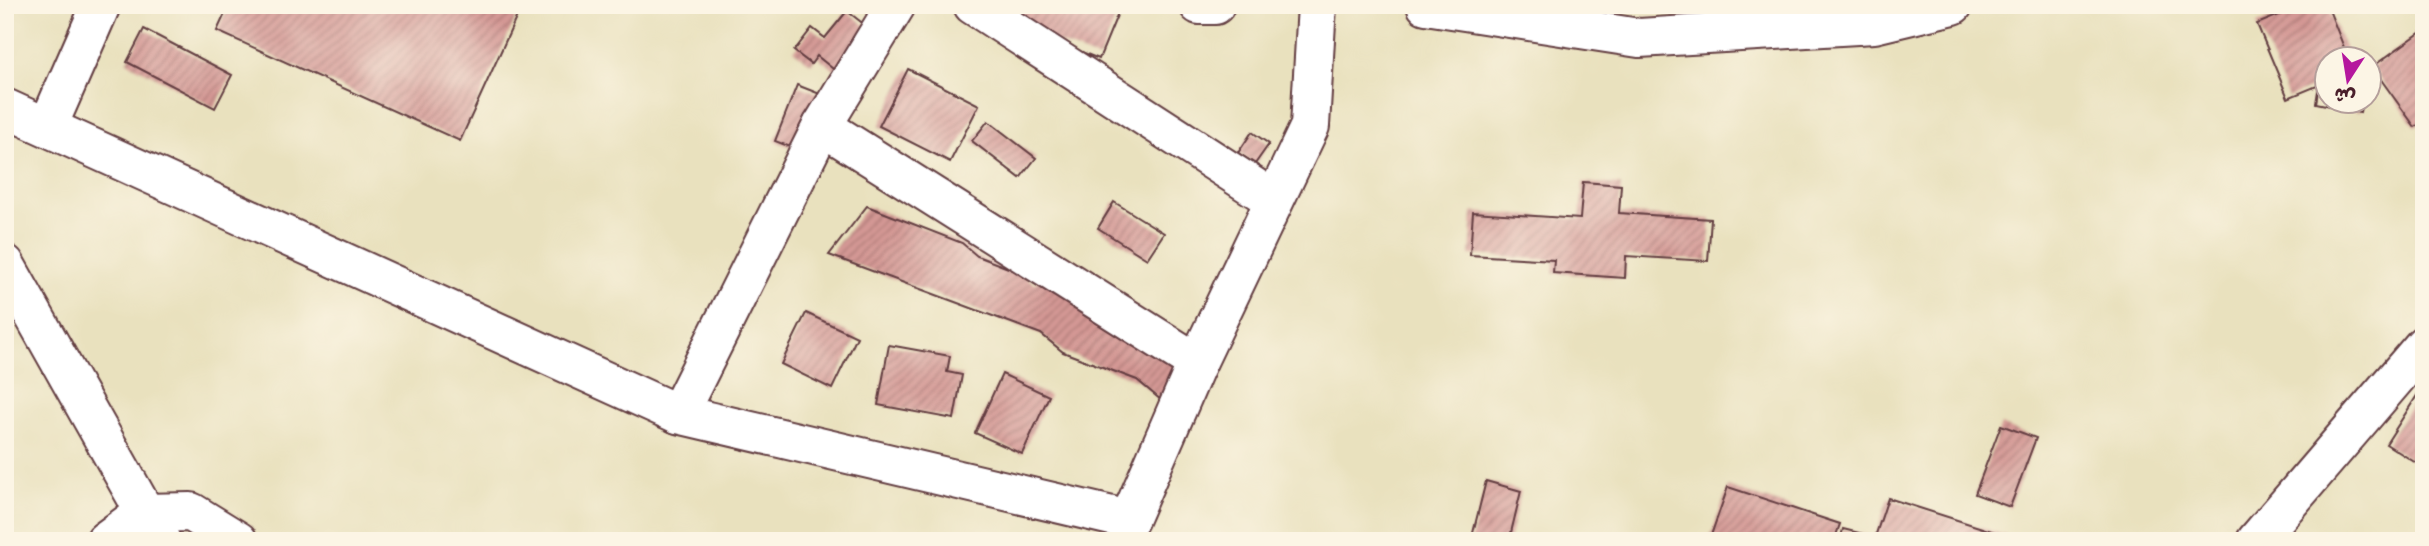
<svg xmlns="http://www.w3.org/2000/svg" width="2429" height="546" font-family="Delius,'Playpen Sans Arabic',sans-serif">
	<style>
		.building { fill: url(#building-hatch) }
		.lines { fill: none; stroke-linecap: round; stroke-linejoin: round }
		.minor-casing { stroke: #623c41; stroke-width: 42 }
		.major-casing { stroke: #623c41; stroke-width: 42 }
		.minor { stroke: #fff; stroke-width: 38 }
		.major { stroke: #fff; stroke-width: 38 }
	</style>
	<defs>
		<pattern id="building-hatch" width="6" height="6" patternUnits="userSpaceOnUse" patternTransform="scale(1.75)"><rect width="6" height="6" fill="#d49894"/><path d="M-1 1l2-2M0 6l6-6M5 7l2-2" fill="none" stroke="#ae7b79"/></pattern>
	</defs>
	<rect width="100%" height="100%" fill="#fcf5e5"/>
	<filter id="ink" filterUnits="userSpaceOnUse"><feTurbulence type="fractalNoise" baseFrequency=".0143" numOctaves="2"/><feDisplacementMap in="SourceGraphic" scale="14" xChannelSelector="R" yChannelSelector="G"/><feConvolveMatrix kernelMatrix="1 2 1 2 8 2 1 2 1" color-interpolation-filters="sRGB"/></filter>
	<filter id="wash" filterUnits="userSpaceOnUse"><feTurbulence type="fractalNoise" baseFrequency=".00686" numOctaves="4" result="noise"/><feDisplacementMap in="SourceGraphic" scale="28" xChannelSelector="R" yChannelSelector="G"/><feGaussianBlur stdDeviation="1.57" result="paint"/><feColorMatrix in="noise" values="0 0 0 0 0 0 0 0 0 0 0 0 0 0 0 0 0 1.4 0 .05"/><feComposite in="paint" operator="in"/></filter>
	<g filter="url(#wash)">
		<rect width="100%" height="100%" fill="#e9e1be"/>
		<g id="blocks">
			<g class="building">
				<path d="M229 5H522L460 141 217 31Z"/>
				<path d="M986 5H1112L1120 8 1099 59 983 12Z"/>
				<path d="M2304 5H2327L2349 60H2328V102H2362L2360 112 2316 103 2319 85 2288 98 2257 24Z"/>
				<path d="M847 11 888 43 853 85 817 56 811 64 794 51 812 28 825 38Z"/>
				<path d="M144 29 232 75 215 108 127 62Z"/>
				<path d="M2424 30V121L2415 127 2372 67Z"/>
				<path d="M908 69 979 105 950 162 879 126Z"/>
				<path d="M797 85 838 101 816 157 775 141Z"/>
				<path d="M988 121 1036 158 1020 178 972 141Z"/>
				<path d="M1252 132 1269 144 1255 164 1238 153Z"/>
				<path d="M1583 182 1621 185 1619 213 1711 219 1708 261 1626 256 1625 278 1553 273 1554 260 1470 255 1473 212 1580 219Z"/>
				<path d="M1114 202 1164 233 1147 259 1098 228Z"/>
				<path d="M867 206 962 243 977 256 1021 273 1035 284 1047 269 1203 377 1168 406 1137 380 1063 352 1041 334 829 255Z"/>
				<path d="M806 313 857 337 832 389 781 364Z"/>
				<path d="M889 345 950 356 947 372 962 375 954 419 878 405Z"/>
				<path d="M1002 374 1049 396 1022 454 975 433Z"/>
				<path d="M2418 394 2424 398V468L2386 444Z"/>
				<path d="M2001 425 2036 438 2010 507 1975 494Z"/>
				<path d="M1486 481 1521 491 1509 541H1471Z"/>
				<path d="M1728 487 1840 524 1834 541H1709Z"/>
				<path d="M1888 498 2020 540V541H1840L1843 529 1875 537Z"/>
			</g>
		</g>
	</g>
	<g filter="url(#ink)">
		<use href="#blocks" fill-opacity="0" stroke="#623c41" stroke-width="2"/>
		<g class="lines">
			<g class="minor-casing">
				<g id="minor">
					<path d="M973 5 1274 200"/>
					<path d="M1199 5H1215"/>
					<path d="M5 108 678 414 1129 520 1197 363 1310 126 1317 5"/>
					<path d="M48 126 101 5"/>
					<path d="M822 126 1197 363"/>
					<path d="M678 414 822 126 896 5"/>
					<path d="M105 541 143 513 191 512 238 541"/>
					<path d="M2256 541 2424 345"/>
				</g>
			</g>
			<g class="major-casing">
				<g id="major">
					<path d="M1426 5 1639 38 1874 24 1953 5"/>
					<path d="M5 264 161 541"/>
				</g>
			</g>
			<use href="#minor" class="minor"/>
			<use href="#major" class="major"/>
		</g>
	</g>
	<rect width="2429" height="546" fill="none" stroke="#fcf5e5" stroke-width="28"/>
	<g transform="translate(2348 80) rotate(192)"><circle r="33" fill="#fcf5e5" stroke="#b59f9b" stroke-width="2"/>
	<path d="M0-5L12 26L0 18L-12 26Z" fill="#b5179e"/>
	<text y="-10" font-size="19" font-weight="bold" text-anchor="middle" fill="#4a1f2b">ش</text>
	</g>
</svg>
